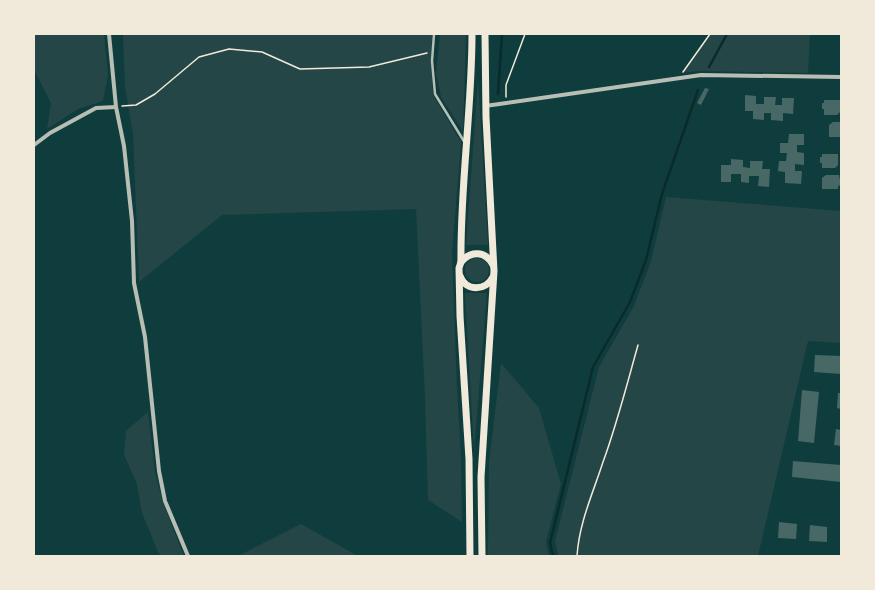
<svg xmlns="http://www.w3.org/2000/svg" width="875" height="590" font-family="Rubik,sans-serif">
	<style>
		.green { fill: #244646 }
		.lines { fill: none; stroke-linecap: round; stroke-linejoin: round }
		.stream { stroke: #0a2a2b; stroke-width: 2.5 }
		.building { fill: #486865 }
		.path { stroke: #f1e9da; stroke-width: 1.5 }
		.service { stroke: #b8beb3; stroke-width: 2.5 }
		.minor { stroke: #b8beb3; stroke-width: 4 }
		.secondary { stroke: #f1e9da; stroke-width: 7 }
	</style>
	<rect width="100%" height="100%" fill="#0f3d3e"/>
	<g class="green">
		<path d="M34 34H104L108 75 103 101 78 109 47 129 51 103 34 70Z"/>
		<path d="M259 34H432L431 60 433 95 461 142 452 253 457 387 461 459 462 522 428 500 425 397 416 209 222 215 139 282 133 134 125 87 123 35Z"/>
		<path d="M440 34H466L463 131 441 97 436 73Z"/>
		<path d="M710 34H810L808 73 700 71 681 73Z"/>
		<path d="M478 80 488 245H466Z"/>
		<path d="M666 197 841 211V343L808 341 758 556H558L555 541 599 367 634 306 651 261Z"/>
		<circle cx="477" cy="270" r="12"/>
		<path d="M465 293H487L474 451Z"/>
		<path d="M501 363 539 408 561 484 546 542 549 556H488L489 463Z"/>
		<path d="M148 412 155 472 163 503 184 556H161L158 552 142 513 137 484 124 455 126 431Z"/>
		<path d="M301 524 358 556H238Z"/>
	</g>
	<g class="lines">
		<g class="stream">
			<path d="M709 67 727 34"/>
			<path d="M498 94 502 34"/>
			<path d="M553 556 550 543 593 367 630 302 646 260 662 194 698 90"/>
		</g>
	</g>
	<g class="building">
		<path d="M705 88 709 89 701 105 697 103Z"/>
		<path d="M745 95 756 96V104H764V97H776L775 105H782V98H794L793 114 783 113V121L771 120V113H764V120L753 119V111H745Z"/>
		<path d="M824 100H840V112L837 115H824V109H822V103H824Z"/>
		<path d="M833 122H841V137H829V125Z"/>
		<path d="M789 134H804V145H797V152L804 153V165L795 164V171H802L801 184 785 183V172L778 171 779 161H786L787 153H780V143H788Z"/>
		<path d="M822 154H838V165L835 168H822V163H820V157H822Z"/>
		<path d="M731 159 743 160V167L750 168V161H763L762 169H770L769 187 758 186 759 176H749V183L741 182V174H731V182H721V165H731Z"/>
		<path d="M826 175H839L841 185 838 186V189H822V178Z"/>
		<path d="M815 355 841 356V374L814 372Z"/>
		<path d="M802 390 819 392 814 443 798 441Z"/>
		<path d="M838 393H841V409L837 408Z"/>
		<path d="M836 429 841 430V446L834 445Z"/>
		<path d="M793 461 841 465V482L792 477Z"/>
		<path d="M779 522 797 524 796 539 778 538Z"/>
		<path d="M810 525 827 527V542L809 541Z"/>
	</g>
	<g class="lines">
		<g class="path">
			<path d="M683 72 710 34"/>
			<path d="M506 97V85L525 34"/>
			<path d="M122 106 136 105 155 94 199 57 229 49 262 52 300 69 369 67 427 53"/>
			<path d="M577 556C579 523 593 493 603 462 617 424 627 384 638 345"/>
		</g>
		<path class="service" d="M434 34 432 61 435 94 465 143"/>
		<g class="minor">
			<path d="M109 34 116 107 124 146 132 221 134 283 145 337 159 471 165 501 188 556"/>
			<path d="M485 106 701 75 841 77"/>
			<path d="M34 145 50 133 96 108 116 107"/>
		</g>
		<g class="secondary">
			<path d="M461 262C471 250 486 251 493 265"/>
			<path d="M460 276C466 292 486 291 493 277"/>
			<path d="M470 556 469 459 460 316 459 268 461 262C460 186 472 110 472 34"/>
			<path d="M482 556 481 477 494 271 486 117 485 34"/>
		</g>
	</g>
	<rect width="875" height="590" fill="none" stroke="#f1e9da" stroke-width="70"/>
</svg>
